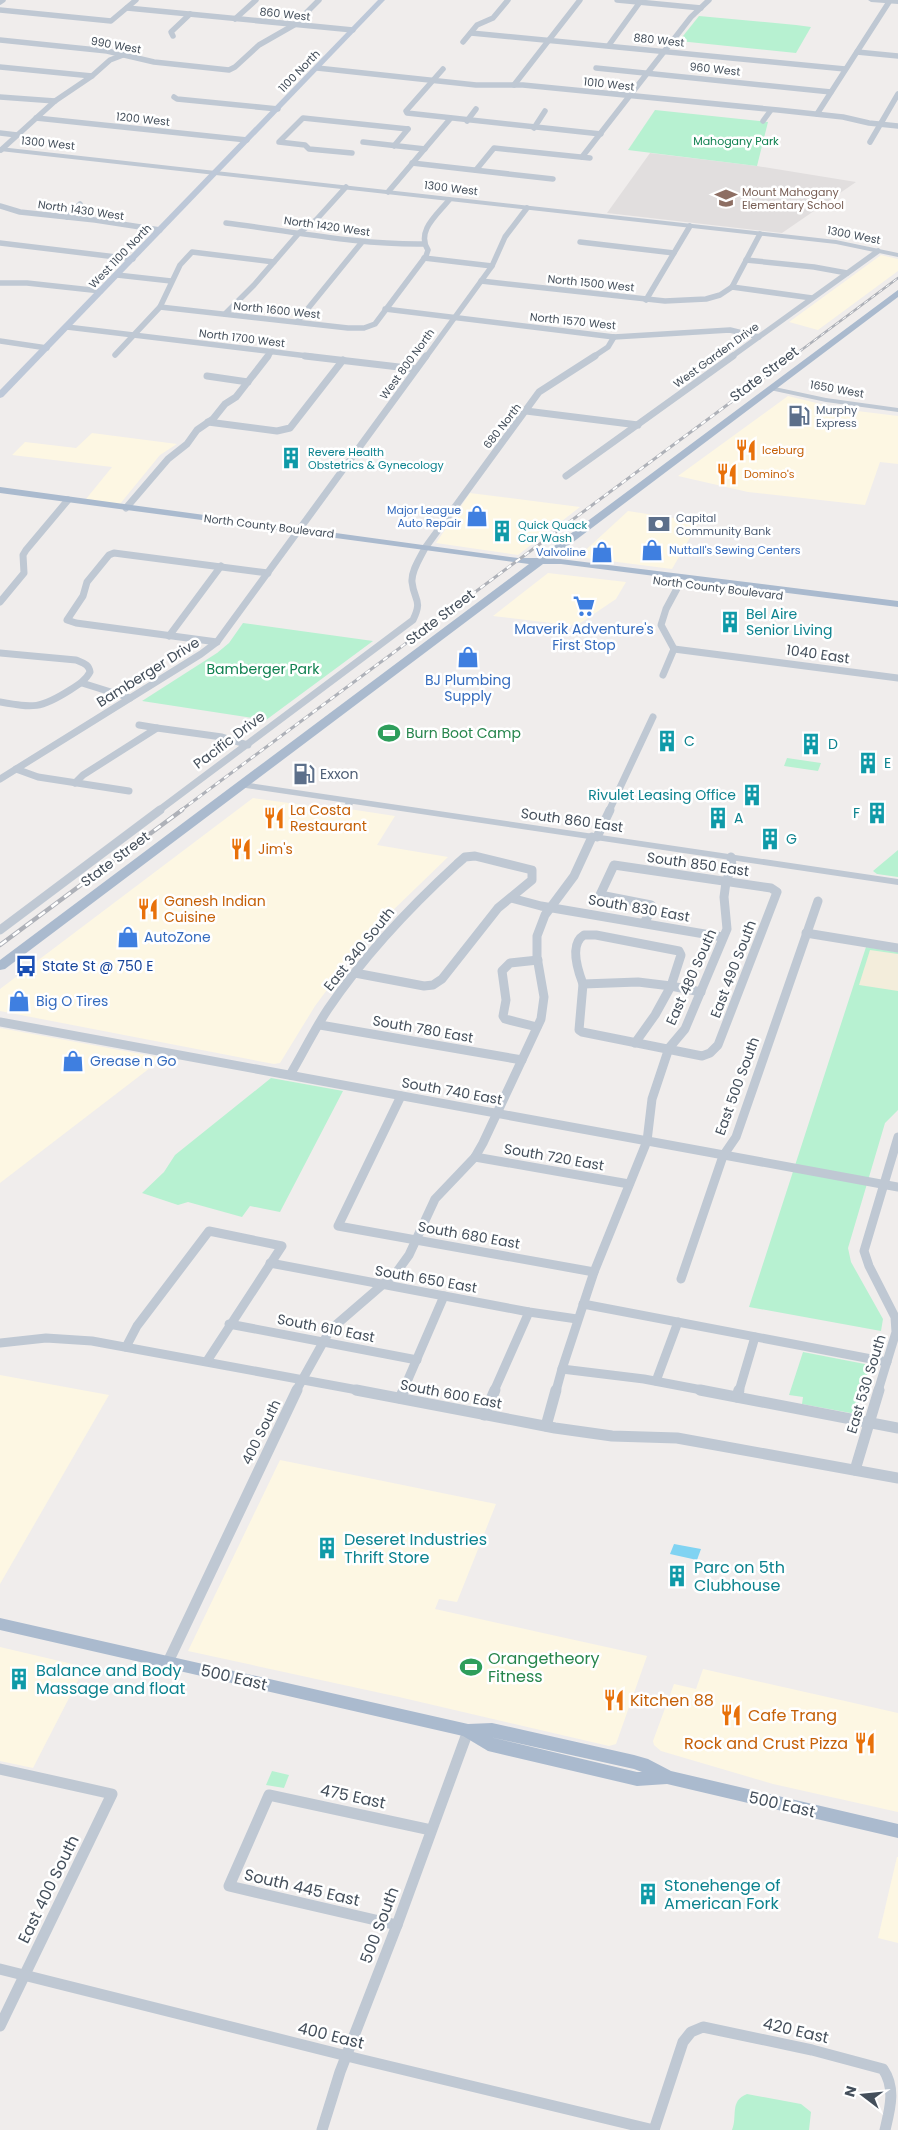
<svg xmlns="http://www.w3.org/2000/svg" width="898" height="2130" font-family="Poppins,sans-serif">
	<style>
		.commercial { fill: #fdf7e3 }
		.education { fill: #e1dede }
		.green { fill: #b7f1d1 }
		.sand { fill: #f3eddb }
		.water { fill: #80d3f2 }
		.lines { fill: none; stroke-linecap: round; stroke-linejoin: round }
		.minor-far3 { stroke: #bfc8d3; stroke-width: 5.5 }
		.minor-far2 { stroke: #bfc8d3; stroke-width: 7 }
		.minor-far1 { stroke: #bfc8d3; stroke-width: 9 }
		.minor { stroke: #bfc8d3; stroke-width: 11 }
		.tertiary { fill: #bfc8d3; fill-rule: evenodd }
		.secondary { fill: #bdc8d8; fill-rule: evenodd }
		.primary { fill: #aabace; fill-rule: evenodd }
		.rail-far2-casing { stroke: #aeb1b8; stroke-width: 2.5 }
		.rail-far1-casing { stroke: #aeb1b8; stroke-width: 3 }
		.rail-casing { stroke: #aeb1b8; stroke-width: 4.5 }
		.rail-far2 { stroke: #fff; stroke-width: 1; stroke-dasharray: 4.5; stroke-linecap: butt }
		.rail-far1 { stroke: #fff; stroke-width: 2; stroke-dasharray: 5.5; stroke-linecap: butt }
		.rail { stroke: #fff; stroke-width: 2.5; stroke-dasharray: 8; stroke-linecap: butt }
		.labels { text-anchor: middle; stroke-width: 5; stroke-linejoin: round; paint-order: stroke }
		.far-street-label { font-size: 11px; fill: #444f5b; stroke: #fff }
		.far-park-label { font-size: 11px; fill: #108150; stroke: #fff }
		.far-education-label { font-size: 11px; fill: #785e54; stroke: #fff; text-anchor: start }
		.far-service-label { font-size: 11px; fill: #4e5e75; stroke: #fff; text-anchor: start }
		.far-food-label { font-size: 11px; fill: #c56008; stroke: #fff; text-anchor: start }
		.far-culture-label { font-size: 11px; fill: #0d838f; stroke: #fff; text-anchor: start }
		.far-shop-label { font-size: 11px; fill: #366cbe; stroke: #fff; text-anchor: end }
		.street-label { font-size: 14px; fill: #444f5b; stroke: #fff }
		.culture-label { font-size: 14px; fill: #0d838f; stroke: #fff; text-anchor: start }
		.shop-label { font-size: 14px; fill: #366cbe; stroke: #fff; text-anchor: start }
		.park-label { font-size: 14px; fill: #108150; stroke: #fff }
		.leisure-label { font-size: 14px; fill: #27864d; stroke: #fff; text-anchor: start }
		.service-label { font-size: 14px; fill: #4e5e75; stroke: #fff; text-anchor: start }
		.food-label { font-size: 14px; fill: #c56008; stroke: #fff; text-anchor: start }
		.transit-label { font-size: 14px; fill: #164399; stroke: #fff; text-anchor: start }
		.near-culture-label { font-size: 16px; fill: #0d838f; stroke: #fff; text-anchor: start }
		.near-leisure-label { font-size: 16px; fill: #27864d; stroke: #fff; text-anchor: start }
		.near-street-label { font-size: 16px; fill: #444f5b; stroke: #fff }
		.near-food-label { font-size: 16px; fill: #c56008; stroke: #fff; text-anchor: start }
	</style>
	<rect width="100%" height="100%" fill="#f0edec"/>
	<g class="commercial">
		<path d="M881 255 898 259V271L818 330 789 322Z"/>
		<path d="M788 396 841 409 898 416V464L880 462 865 505 748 492 678 476Z"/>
		<path d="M92 433 177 444 160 455 120 504 86 499 112 467 12 455 25 442 76 448Z"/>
		<path d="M470 493 580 507 518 555 436 543Z"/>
		<path d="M628 511 699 522 672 569 578 557Z"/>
		<path d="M548 573 626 582 616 599 576 626 493 616Z"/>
		<path d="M253 798 347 811 349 809 395 816 377 845 448 857 388 915 364 940 315 1006 280 1063 274 1064 0 1011V989Z"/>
		<path d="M0 1028 163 1058 0 1183Z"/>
		<path d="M0 1375 109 1395 0 1584Z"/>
		<path d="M280 1460 496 1504 457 1602 439 1599 435 1609 647 1656 616 1744 609 1746 399 1697 188 1651Z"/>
		<path d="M0 1647 85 1667 33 1768 0 1761Z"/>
		<path d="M703 1669 898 1713V1812L773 1784 661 1751 654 1745 653 1741 674 1684 696 1689Z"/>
		<path d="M897 1857H898V1943L878 1938Z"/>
	</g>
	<path class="education" d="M650 153 757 166 856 182 782 233 607 213Z"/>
	<g class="green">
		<path d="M699 16 796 25 811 27 796 53 679 41Z"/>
		<path d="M655 110 768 122 757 166 628 150Z"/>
		<path d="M243 623 373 641 266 720 142 701 217 653 229 643Z"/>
		<path d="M787 758 821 763 818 771 784 766Z"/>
		<path d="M898 850V877L877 874 873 871Z"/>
		<path d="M866 947 898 952V1110L885 1123 848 1248 851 1262 883 1319 881 1331 749 1307Z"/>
		<path d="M271 1078 343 1091 280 1212 250 1206 242 1217 188 1202 178 1205 142 1193 164 1172 175 1155Z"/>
		<path d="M803 1352 870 1365 856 1414 802 1404 803 1397 789 1395Z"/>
		<path d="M272 1771 289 1775 284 1788 266 1785Z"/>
		<path d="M747 2094 801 2104 811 2112 809 2130H732C738 2116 729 2101 747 2094Z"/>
	</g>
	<path class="sand" d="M870 950 898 954V991L859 985Z"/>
	<path class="water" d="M674 1544 701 1549 697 1560 670 1554Z"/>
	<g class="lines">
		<g class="minor-far3">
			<path d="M617 0 701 8"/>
			<path d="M0 2 3 0"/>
			<path d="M127 8 353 30"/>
			<path d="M0 10 111 21 136 0"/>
			<path d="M235 19 256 0"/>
			<path d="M471 33 845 69"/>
			<path d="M173 36 171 32 190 14"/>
			<path d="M0 40 107 51 154 62 229 70 235 67 259 45 294 25 319 0"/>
			<path d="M463 42 477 25 493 18 508 0"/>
			<path d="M609 45 640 2"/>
			<path d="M857 52 898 56"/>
			<path d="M0 67 92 76"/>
			<path d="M317 68 476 85H523L778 110 843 117 869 123 898 126"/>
			<path d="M596 68 831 92"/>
			<path d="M443 69 406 111 407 113 601 134"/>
			<path d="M514 85 580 0"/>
			<path d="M0 97 55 101"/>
			<path d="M174 97 177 99 278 109"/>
			<path d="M817 114 889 2"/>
			<path d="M36 118 247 140"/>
			<path d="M467 121 476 109"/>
			<path d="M763 121 771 110"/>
			<path d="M534 128 545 111"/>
			<path d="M0 133 17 135"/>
			<path d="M363 142 425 149"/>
			<path d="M870 142 898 94"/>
			<path d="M394 146 408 129"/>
			<path d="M1 150 55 101 92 76 110 60 123 55"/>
			<path d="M352 153 309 149 305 145 279 142 303 118 408 129"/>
			<path d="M582 157 691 17 709 0"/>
			<path d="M412 163 553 179"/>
			<path d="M476 170 494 148 590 158"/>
			<path d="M388 192 450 119"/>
			<path d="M0 206 20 212 95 220 160 230"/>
			<path d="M67 217 80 204"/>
			<path d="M226 223C292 231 357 245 424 244"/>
			<path d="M580 242 674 253"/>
			<path d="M0 243 133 259"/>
			<path d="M424 258 492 266"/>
			<path d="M746 260 814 267 847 273"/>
			<path d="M117 275 171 281"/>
			<path d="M481 281 665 301 706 299 720 295 732 287 760 234"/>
			<path d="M0 283H27L101 291"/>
			<path d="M732 287 812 298"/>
			<path d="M646 300 690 226"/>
			<path d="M160 307 348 328H364L375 324 426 256 428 250C416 231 437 215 449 200"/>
			<path d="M385 309 614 337 730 330 759 337"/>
			<path d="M225 314 254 285 299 233 316 220 346 187"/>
			<path d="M297 322 362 242"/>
			<path d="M67 327 316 357"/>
			<path d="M0 341 47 348"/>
			<path d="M115 355 160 307 180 265 192 252 274 262"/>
			<path d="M267 357 272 351"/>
			<path d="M426 357 492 266 505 237 527 208"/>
			<path d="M593 357 608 347 614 337"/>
			<path d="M731 357 878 251"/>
		</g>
		<g class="minor-far2">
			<path d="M305 356 416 369"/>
			<path d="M207 376 248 382"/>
			<path d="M526 411 638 425"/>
			<path d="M208 422 277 431 290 428 343 360"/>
			<path d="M566 476 733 356"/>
			<path d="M126 508 168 459 187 444 197 430 213 419 225 404 236 397 268 356"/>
			<path d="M0 602 24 573 23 555 26 550 68 500"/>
			<path d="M169 636 221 566"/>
			<path d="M217 642 76 623 67 620 83 596 87 582 109 555 114 553 268 573"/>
			<path d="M674 649 898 678"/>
			<path d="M674 649 661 625 666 609 680 583"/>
			<path d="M0 653 76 660C83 663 89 664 90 672 86 680 78 685 70 690 40 709 34 708 0 702"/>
			<path d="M663 675 674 649"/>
			<path d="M82 683 130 698"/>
			<path d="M157 728 222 737 248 745"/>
			<path d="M16 769 38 777 129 791"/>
			<path d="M0 779 201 654 217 642 426 356"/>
			<path d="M75 783 83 775 157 728 139 725"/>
			<path d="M158 811 413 620C423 599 414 601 412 582 411 571 420 558 425 548L539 392 595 356"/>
			<path d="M345 811 350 802"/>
			<path d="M609 811 653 717"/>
		</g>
		<g class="minor-far1">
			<path d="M597 837 610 810"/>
			<path d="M511 898 541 906 722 937"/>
			<path d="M0 930 160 810"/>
			<path d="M806 933 898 948"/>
			<path d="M584 935H596L679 951 681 955 671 986 638 982 583 984C578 971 569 944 584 935Z"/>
			<path d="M583 984 579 1030 582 1032 702 1056 710 1053 718 1045 777 892 771 888 614 865 600 895 651 905 653 907 644 923"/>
			<path d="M671 986 701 992"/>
			<path d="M0 1022 898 1187"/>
			<path d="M320 1025 522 1060"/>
			<path d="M537 1027 505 1019 503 1016 506 1000 502 971 510 963 538 960"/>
			<path d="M635 1043 655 1015 671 986"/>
			<path d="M290 1075C303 1053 314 1030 328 1009 364 956 410 907 457 864L465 857 475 856 532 870V880L498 908 442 979 433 985 424 986 355 973"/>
			<path d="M401 1096 338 1226 594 1272"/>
			<path d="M475 1157 629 1184"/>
			<path d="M270 1263 529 1312 577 1319"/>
			<path d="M681 1279 723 1156 736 1137 818 901"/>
			<path d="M583 1304 887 1362"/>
			<path d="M229 1324 417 1360"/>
			<path d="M0 1343 46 1338 92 1341 363 1391"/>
			<path d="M126 1347 137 1326 209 1231 282 1246 207 1361"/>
			<path d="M562 1369 594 1272 647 1141 652 1099 669 1048 685 1029 727 929 724 897 726 882 732 866 731 857"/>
			<path d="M656 1381 678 1322"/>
			<path d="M296 1391 330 1330 396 1273 409 1255 435 1199 475 1157 483 1143 541 1019 544 997 537 957V936L545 915 574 876 592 837"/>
			<path d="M403 1391 444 1296"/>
			<path d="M494 1391 529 1312"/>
			<path d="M556 1391 562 1369 644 1379 707 1391"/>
			<path d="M739 1391 755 1337"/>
			<path d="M878 1391 896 1332 895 1317 869 1266 864 1251 898 1137"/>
		</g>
		<g class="minor">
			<path d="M356 1390 555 1428 612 1436 677 1438 898 1478"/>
			<path d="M700 1390 898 1428"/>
			<path d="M737 1397 739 1390"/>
			<path d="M400 1398 404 1390"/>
			<path d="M484 1415 495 1390"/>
			<path d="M546 1426 556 1390"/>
			<path d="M855 1470 879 1390"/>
			<path d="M168 1662 297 1390"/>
			<path d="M0 1769 112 1794 0 2026"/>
			<path d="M397 1925 229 1886 269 1795 431 1830"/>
			<path d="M0 1969 359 2059 654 2130"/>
			<path d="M322 2130 340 2072 397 1925 468 1731"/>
			<path d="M654 2130 683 2042 691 2032 703 2027 812 2050 883 2069C896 2088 890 2109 885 2130"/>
		</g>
		<g class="tertiary">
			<path d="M868 0H898V4L871 2Z"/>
			<path d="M0 147 836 240 898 253V257L836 244 0 151Z"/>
			<path d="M770 386 826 398 898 408V412L826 402 770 390Z"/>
			<path d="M243 782 898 879V885L239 787 238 785 239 783Z"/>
		</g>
		<path class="secondary" d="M378 0H385L3 397 0 398V390Z"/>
		<g class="primary">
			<path d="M898 290V297L552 558 898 601V607L561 564H543L5 969 0 970V960L529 564 0 493V487L518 558H538Z"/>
			<path d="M0 1618 468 1724 492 1723 634 1755 648 1759 671 1771 898 1824V1838L667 1784 637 1786 488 1751 463 1736 0 1630ZM490 1737 634 1769 642 1772H637Z"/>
		</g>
		<g class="rail-far2-casing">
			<path id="rail-far2" d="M792 357 898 278"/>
		</g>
		<g class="rail-far1-casing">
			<path id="rail-far1" d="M180 811 793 356"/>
		</g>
		<g class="rail-casing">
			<path id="rail" d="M0 945 182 810"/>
		</g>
		<use href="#rail-far2" class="rail-far2"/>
		<use href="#rail-far1" class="rail-far1"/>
		<use href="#rail" class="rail"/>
	</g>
	<defs>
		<g id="school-bare" transform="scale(1.725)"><path d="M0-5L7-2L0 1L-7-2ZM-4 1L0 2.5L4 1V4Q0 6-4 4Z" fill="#8d6e63" stroke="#fff" stroke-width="2.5" paint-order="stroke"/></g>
		<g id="fuel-bare" transform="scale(1.725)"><path d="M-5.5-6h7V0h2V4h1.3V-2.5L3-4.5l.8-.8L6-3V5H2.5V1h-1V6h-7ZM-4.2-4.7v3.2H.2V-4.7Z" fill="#5c6f8a" stroke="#fff" stroke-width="2.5" paint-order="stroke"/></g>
		<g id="restaurant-bare" transform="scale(1.725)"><path d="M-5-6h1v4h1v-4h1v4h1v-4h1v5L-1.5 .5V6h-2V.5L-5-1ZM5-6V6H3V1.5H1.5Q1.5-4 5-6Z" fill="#e8710a" stroke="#fff" stroke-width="2.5" paint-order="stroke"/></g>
		<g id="building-bare" transform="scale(1.725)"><path d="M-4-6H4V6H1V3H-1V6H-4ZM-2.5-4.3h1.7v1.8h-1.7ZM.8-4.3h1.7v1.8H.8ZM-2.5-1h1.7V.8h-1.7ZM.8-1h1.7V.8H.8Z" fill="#0f9aa8" stroke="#fff" stroke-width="2.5" paint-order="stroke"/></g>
		<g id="shop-bare" transform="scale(1.725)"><path d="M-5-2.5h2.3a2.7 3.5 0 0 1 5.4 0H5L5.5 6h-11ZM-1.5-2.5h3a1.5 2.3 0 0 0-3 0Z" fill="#3f7fe0" stroke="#fff" stroke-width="2.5" paint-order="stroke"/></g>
		<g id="bank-bare" transform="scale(1.725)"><path d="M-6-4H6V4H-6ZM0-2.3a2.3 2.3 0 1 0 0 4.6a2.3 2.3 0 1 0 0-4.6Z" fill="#5c6f8a" stroke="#fff" stroke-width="2.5" paint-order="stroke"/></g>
		<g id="supermarket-bare" transform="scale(1.725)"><path d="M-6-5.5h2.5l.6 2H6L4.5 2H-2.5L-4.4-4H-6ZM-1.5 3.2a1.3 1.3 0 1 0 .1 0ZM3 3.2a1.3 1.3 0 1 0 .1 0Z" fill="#3f7fe0" stroke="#fff" stroke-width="2.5" paint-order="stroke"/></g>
		<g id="stadium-bare" transform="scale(1.725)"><path d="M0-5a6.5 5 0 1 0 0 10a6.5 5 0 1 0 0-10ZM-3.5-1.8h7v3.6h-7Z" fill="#2e9e5b" stroke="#fff" stroke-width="2.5" paint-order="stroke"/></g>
		<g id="bus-bare" transform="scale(1.725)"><path d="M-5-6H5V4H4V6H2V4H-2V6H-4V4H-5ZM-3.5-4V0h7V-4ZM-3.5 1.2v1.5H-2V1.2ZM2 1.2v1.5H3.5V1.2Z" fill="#1a4fb4" stroke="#fff" stroke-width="2.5" paint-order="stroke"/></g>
	</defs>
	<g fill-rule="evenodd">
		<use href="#school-bare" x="726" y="198"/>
		<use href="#fuel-bare" x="799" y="416"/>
		<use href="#restaurant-bare" x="746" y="450"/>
		<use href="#building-bare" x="291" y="458"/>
		<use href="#restaurant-bare" x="727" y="474"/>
		<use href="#shop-bare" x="477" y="516"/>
		<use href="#bank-bare" x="659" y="524"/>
		<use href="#building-bare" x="502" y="531"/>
		<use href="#shop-bare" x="652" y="550"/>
		<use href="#shop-bare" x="602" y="552"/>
		<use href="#supermarket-bare" x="584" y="606"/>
		<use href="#building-bare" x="730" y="622"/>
		<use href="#shop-bare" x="468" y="657"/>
		<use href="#stadium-bare" x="389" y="733"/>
		<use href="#building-bare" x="667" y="741"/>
		<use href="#building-bare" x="811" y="744"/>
		<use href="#building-bare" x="868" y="763"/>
		<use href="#fuel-bare" x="304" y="774"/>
		<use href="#building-bare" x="752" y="795"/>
		<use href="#building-bare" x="877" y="813"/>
		<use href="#restaurant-bare" x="274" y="818"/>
		<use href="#building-bare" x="718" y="818"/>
		<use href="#building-bare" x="770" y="839"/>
		<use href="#restaurant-bare" x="241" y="849"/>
		<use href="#restaurant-bare" x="148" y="909"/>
		<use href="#shop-bare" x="128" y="937"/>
		<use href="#bus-bare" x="26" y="966"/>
		<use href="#shop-bare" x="19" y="1001"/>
		<use href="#shop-bare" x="73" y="1061"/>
		<use href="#building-bare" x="327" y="1548"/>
		<use href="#building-bare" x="677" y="1576"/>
		<use href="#stadium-bare" x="471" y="1667"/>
		<use href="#building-bare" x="19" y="1679"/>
		<use href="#restaurant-bare" x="614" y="1700"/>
		<use href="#restaurant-bare" x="731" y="1715"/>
		<use href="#restaurant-bare" x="865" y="1743"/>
		<use href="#building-bare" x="648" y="1894"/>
	</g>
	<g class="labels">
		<g class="far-street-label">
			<text transform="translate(285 14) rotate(6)" y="4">860 West</text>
			<text transform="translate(659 40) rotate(6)" y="4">880 West</text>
			<text transform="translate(116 45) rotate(10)" y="4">990 West</text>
			<text transform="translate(715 69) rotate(6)" y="4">960 West</text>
			<text transform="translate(299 71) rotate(-46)" y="4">1100 North</text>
			<text transform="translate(609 84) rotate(6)" y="4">1010 West</text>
			<text transform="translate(143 119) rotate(6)" y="4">1200 West</text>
			<text transform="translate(48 143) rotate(6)" y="4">1300 West</text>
			<text transform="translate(451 188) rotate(7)" y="4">1300 West</text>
			<text transform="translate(81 210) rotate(8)" y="4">North 1430 West</text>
			<text transform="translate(327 226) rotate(8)" y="4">North 1420 West</text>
			<text transform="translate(854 235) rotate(11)" y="4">1300 West</text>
			<text transform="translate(120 256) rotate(-46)" y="4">West 1100 North</text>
			<text transform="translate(591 283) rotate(6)" y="4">North 1500 West</text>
			<text transform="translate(277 310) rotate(6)" y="4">North 1600 West</text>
			<text transform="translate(573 321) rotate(6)" y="4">North 1570 West</text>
			<text transform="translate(242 338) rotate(7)" y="4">North 1700 West</text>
			<text transform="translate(716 355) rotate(-36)" y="4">West Garden Drive</text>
			<text transform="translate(407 364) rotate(-54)" y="4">West 800 North</text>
			<text transform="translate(837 389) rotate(10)" y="4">1650 West</text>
			<text transform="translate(502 426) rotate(-52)" y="4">680 North</text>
			<text transform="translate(269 526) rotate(7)" y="4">North County Boulevard</text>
			<text transform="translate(718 588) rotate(7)" y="4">North County Boulevard</text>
		</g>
		<g class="far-park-label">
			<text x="736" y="145">Mahogany Park</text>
		</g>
		<g class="far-education-label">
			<text x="742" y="196">Mount Mahogany<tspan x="742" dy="13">Elementary School</tspan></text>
		</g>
		<g class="far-service-label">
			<text x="816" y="414">Murphy<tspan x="816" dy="13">Express</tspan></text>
			<text x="676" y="522">Capital<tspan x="676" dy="13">Community Bank</tspan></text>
		</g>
		<g class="far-food-label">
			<text x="762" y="454">Iceburg</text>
			<text x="744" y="478">Domino's</text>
		</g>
		<g class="far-culture-label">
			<text x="308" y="456">Revere Health<tspan x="308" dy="13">Obstetrics &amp; Gynecology</tspan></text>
			<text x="518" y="529">Quick Quack<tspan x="518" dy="13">Car Wash</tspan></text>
		</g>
		<g class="far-shop-label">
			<text x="461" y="514">Major League<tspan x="461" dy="13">Auto Repair</tspan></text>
			<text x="669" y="554" text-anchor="start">Nuttall's Sewing Centers</text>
			<text x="586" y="556">Valvoline</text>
		</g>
		<g class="street-label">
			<text transform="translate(764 374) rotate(-37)" y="5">State Street</text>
			<text transform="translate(440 617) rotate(-37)" y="5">State Street</text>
			<text transform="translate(818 654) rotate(8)" y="5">1040 East</text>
			<text transform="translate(148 672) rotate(-32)" y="5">Bamberger Drive</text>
			<text transform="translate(229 740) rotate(-37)" y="5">Pacific Drive</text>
			<text transform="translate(572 820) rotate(8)" y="5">South 860 East</text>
			<text transform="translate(115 859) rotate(-37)" y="5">State Street</text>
			<text transform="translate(698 864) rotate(8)" y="5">South 850 East</text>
			<text transform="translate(639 908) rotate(10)" y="5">South 830 East</text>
			<text transform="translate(359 949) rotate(-51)" y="5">East 340 South</text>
			<text transform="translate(733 969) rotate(-69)" y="5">East 490 South</text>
			<text transform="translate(691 977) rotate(-66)" y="5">East 480 South</text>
			<text transform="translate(423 1029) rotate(10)" y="5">South 780 East</text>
			<text transform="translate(737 1086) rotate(-70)" y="5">East 500 South</text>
			<text transform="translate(452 1091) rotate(10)" y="5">South 740 East</text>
			<text transform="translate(554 1157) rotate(10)" y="5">South 720 East</text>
			<text transform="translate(469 1235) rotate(10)" y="5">South 680 East</text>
			<text transform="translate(426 1279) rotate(10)" y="5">South 650 East</text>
			<text transform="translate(326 1328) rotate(11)" y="5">South 610 East</text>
			<text transform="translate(866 1384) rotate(-73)" y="5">East 530 South</text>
			<text transform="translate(451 1394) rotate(11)" y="5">South 600 East</text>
			<text transform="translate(261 1432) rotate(-64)" y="5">400 South</text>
		</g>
		<g class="culture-label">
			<text x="746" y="619">Bel Aire<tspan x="746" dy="16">Senior Living</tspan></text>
			<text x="684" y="746">C</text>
			<text x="828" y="749">D</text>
			<text x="884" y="768">E</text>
			<text x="736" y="800" text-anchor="end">Rivulet Leasing Office</text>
			<text x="860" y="818" text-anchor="end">F</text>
			<text x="734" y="823">A</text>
			<text x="786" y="844">G</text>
		</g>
		<g class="shop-label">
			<text x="584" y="634" text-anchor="middle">Maverik Adventure's<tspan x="584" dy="16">First Stop</tspan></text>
			<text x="468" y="685" text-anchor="middle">BJ Plumbing<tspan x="468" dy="16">Supply</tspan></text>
			<text x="144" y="942">AutoZone</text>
			<text x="36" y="1006">Big O Tires</text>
			<text x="90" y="1066">Grease n Go</text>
		</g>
		<g class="park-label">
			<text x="263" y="674">Bamberger Park</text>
		</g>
		<g class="leisure-label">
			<text x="406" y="738">Burn Boot Camp</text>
		</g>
		<g class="service-label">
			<text x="320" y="779">Exxon</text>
		</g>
		<g class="food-label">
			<text x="290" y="815">La Costa<tspan x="290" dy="16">Restaurant</tspan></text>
			<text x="258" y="854">Jim's</text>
			<text x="164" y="906">Ganesh Indian<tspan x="164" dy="16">Cuisine</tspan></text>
		</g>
		<g class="transit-label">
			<text x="42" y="971">State St @ 750 E</text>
		</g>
		<g class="near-culture-label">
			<text x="344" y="1545">Deseret Industries<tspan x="344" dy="18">Thrift Store</tspan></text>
			<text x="694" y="1573">Parc on 5th<tspan x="694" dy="18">Clubhouse</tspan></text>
			<text x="36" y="1676">Balance and Body<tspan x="36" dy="18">Massage and float</tspan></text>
			<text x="664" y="1891">Stonehenge of<tspan x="664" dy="18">American Fork</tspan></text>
		</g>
		<g class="near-leisure-label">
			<text x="488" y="1664">Orangetheory<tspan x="488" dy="18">Fitness</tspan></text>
		</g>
		<g class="near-street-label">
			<text transform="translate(234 1677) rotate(13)" y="6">500 East</text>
			<text transform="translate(353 1796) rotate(12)" y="6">475 East</text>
			<text transform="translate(782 1804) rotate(13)" y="6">500 East</text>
			<text transform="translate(302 1887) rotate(13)" y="6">South 445 East</text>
			<text transform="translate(48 1889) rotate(-64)" y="6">East 400 South</text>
			<text transform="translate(379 1925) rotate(-69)" y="6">500 South</text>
			<text transform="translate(796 2030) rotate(13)" y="6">420 East</text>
			<text transform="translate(331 2035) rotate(14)" y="6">400 East</text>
		</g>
		<g class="near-food-label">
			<text x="630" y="1706">Kitchen 88</text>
			<text x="748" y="1721">Cafe Trang</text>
			<text x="848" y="1749" text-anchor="end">Rock and Crust Pizza</text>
		</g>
	</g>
	<g transform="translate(863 2095) rotate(286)" stroke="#ffffff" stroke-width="4" paint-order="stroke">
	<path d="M0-4L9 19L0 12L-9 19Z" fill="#444f5b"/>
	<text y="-8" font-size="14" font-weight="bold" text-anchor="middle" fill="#444f5b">N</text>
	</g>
</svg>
